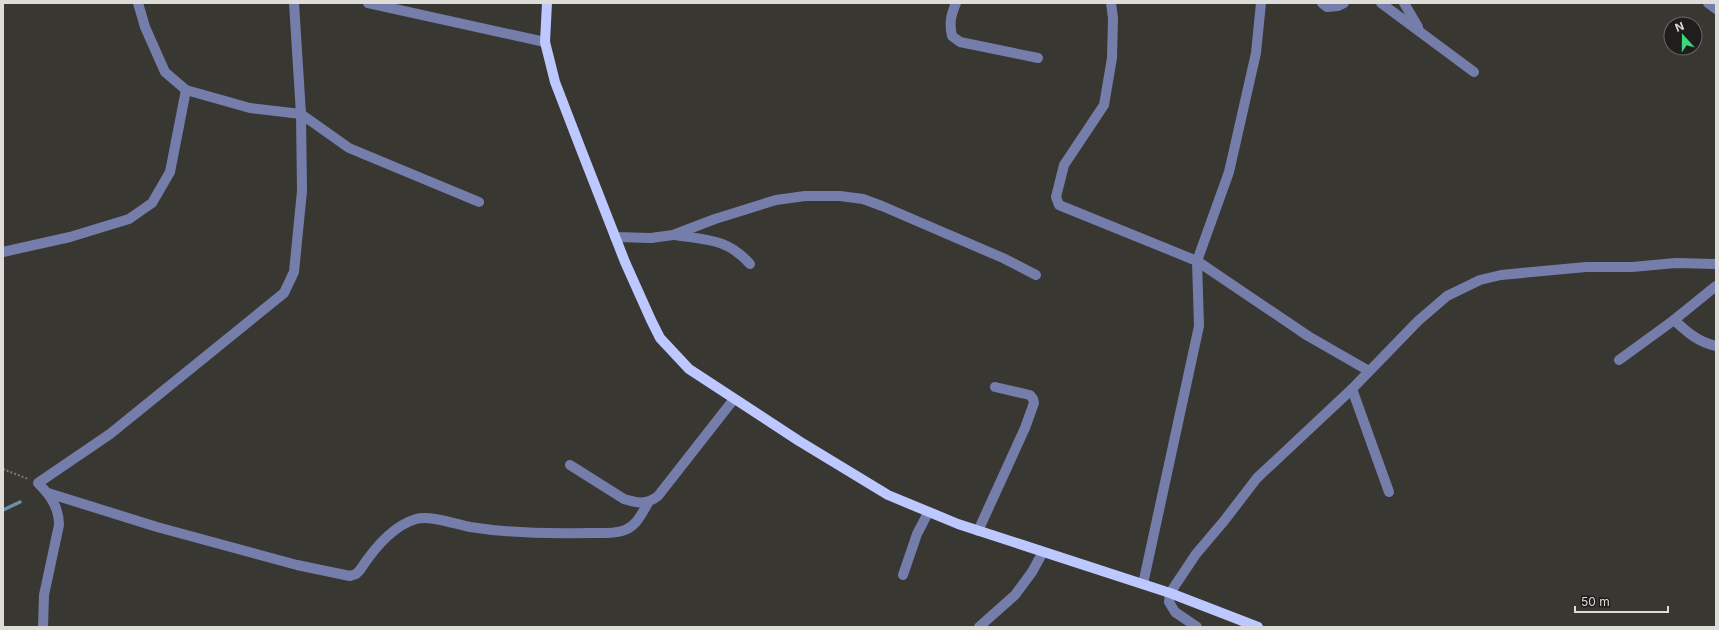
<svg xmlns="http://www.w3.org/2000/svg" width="1719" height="630" font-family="Inter,sans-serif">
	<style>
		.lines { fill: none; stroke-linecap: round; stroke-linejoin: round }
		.stream { stroke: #6590ae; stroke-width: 3.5 }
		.path { stroke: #7a7975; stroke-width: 2; stroke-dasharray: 2 2; stroke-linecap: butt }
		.minor { stroke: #757eab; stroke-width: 10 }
		.major { stroke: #bcc8ff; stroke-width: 10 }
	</style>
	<rect width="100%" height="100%" fill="#383732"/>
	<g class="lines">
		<path class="stream" d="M3 510 20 502"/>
		<path class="path" d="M3 469 28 479"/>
		<g class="minor">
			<path d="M138 3 145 27 165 72 186 90 250 108 301 114 349 148 479 202"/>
			<path d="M368 3 545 42"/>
			<path d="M956 3C951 15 949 23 952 36L960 42 1038 58"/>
			<path d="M1111 3 1113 18 1112 58 1104 105 1064 165 1056 197 1059 205 1197 261 1308 336 1369 371"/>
			<path d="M1322 3 1327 7 1338 6 1344 3"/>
			<path d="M1381 3 1474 72"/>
			<path d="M1404 3 1418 27"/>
			<path d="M1708 3 1716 9"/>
			<path d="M675 235C706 240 727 238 750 264"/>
			<path d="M615 237 651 238 673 235 715 219 776 200 805 196H840L863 199 882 206 1003 258 1036 275"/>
			<path d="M3 252 70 237 129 219 152 203 170 172 186 90"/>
			<path d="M1674 320C1687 332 1698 342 1716 346"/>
			<path d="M1619 360 1674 320 1716 286"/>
			<path d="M1352 389 1389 492"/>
			<path d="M570 465 624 499C636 503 647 505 658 496L734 399"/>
			<path d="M48 493 157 527 297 565 350 576 356 574 360 570C373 550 392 526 416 519 430 515 455 524 470 527 508 533 549 534 588 533 599 533 612 534 622 531 636 527 641 515 648 503"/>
			<path d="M978 531 1025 428 1034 403 1033 399 1030 395 995 387"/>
			<path d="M903 575 917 534 928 513"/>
			<path d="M1143 584 1199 326 1197 261 1229 172 1256 53 1261 3"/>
			<path d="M43 627 44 595 59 525C59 507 50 495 38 483L110 434 284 293 294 272 302 191 301 114 294 3"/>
			<path d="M979 627 1015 595 1032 572 1043 552"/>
			<path d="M1197 627 1175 612 1169 602 1170 593 1196 554 1224 521 1257 478 1352 389 1418 321 1447 296 1480 280 1501 275 1586 267H1632L1676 263 1716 264"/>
		</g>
		<path class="major" d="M547 3 545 42 555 82 582 152 625 262 651 320 660 338 689 369 799 441 888 495 958 524 1170 593 1258 627"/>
	</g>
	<rect width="1719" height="630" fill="none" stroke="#dddcd9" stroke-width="8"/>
	<g transform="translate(1683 36) rotate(339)"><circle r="19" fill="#1f1e1c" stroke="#6b6a68"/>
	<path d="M0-3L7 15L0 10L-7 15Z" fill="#39d87f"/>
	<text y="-6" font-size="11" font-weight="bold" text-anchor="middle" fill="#dddcd9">N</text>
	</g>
	<path d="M1575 606v6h93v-6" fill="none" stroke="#dddcd9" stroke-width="2"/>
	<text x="1581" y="606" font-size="12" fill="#dddcd9" stroke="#1f1e1c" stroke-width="3" paint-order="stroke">50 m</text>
</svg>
